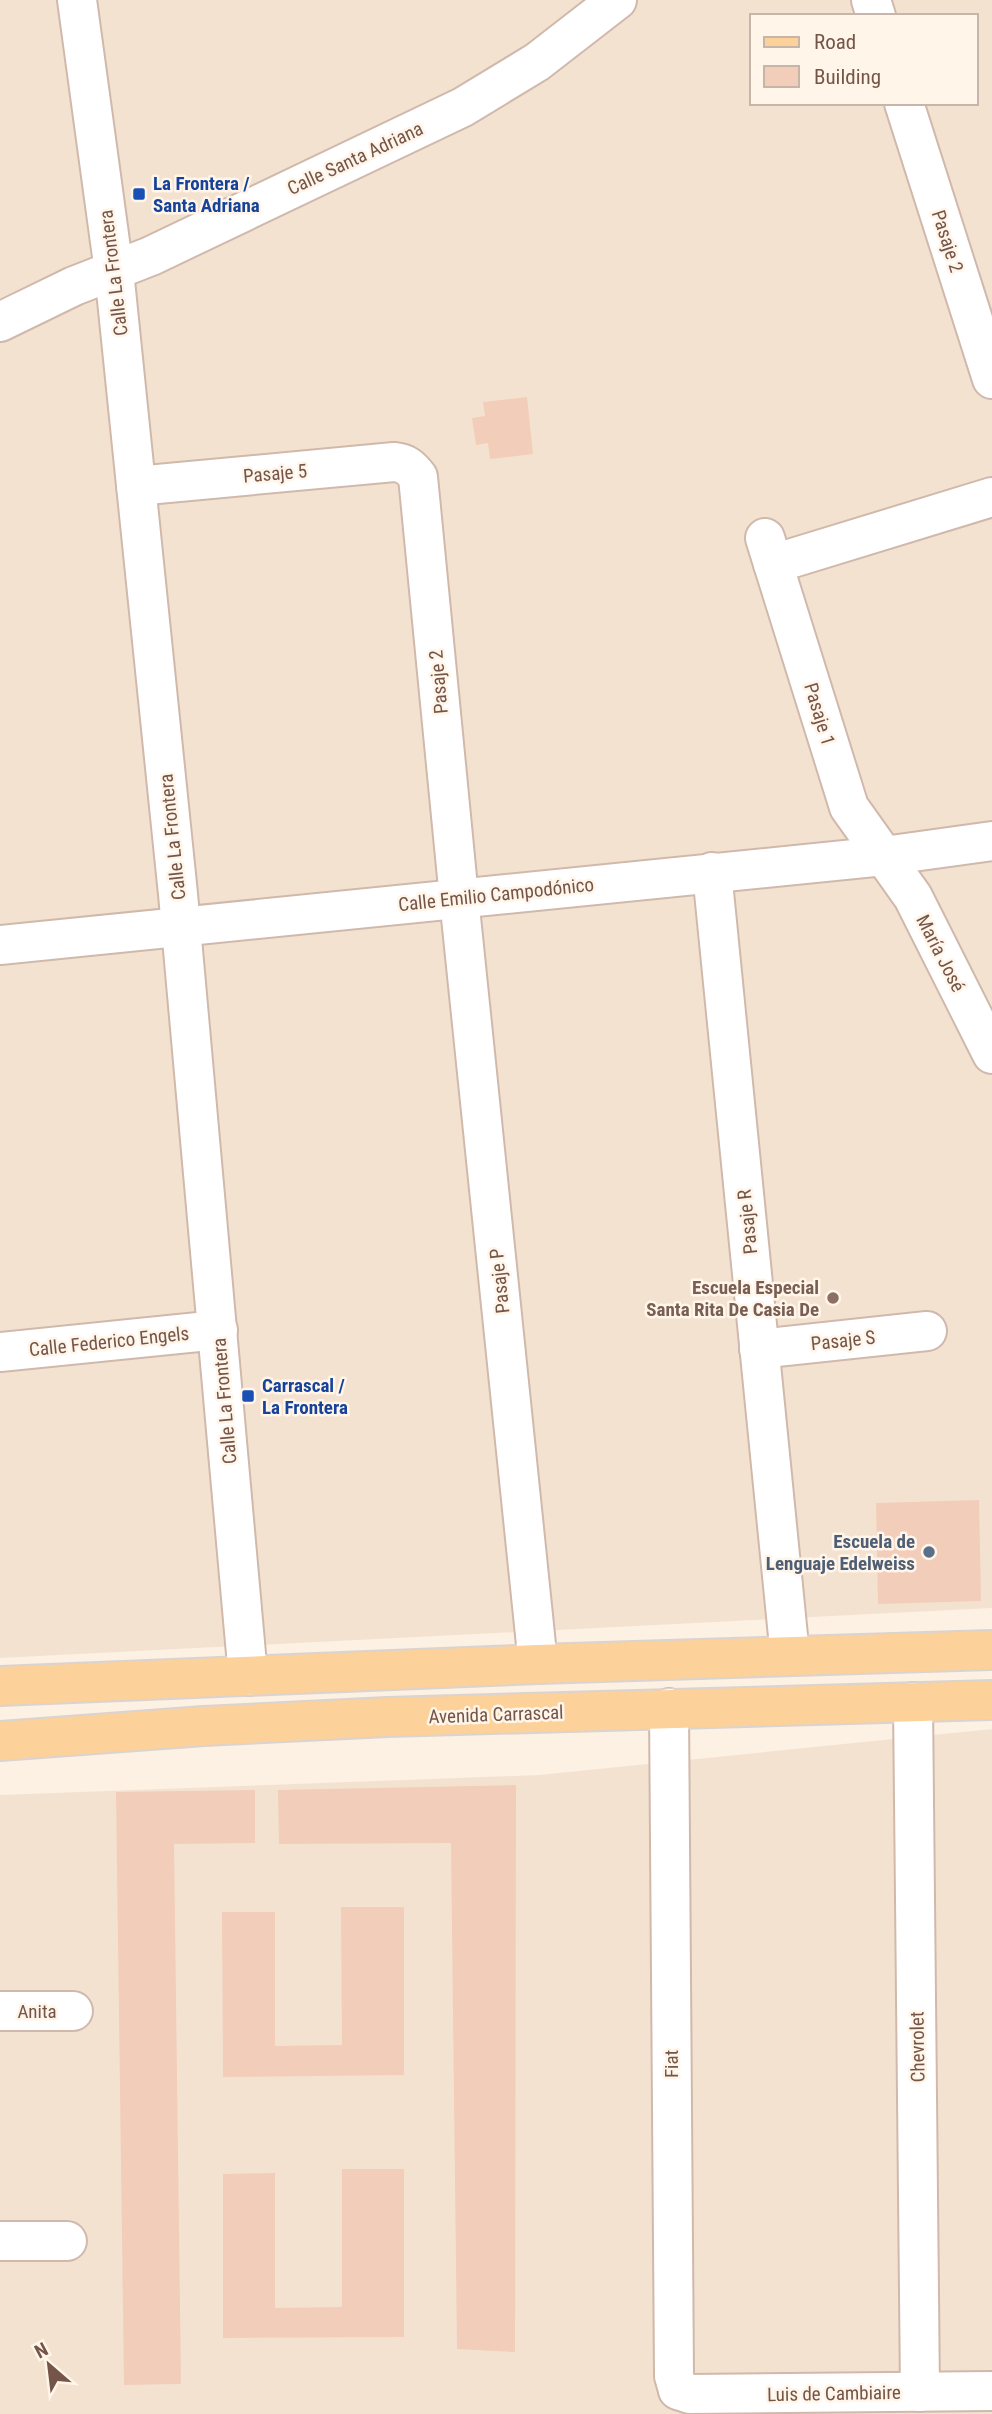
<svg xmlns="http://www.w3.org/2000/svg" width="992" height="2414" font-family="'Roboto Condensed',sans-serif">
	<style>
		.residential { fill: #f4e2d1; fill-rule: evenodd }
		.building { fill: #f2cdba }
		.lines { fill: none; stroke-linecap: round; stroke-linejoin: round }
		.minor-casing { stroke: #d0b9ac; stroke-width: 42 }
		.major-casing { stroke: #dbd3d0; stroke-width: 42 }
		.minor { stroke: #fff; stroke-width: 38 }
		.major { stroke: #fcd19a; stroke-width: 38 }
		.transit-dot { fill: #1a4fb4; stroke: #fff5e9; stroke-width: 2.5 }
		.education-dot { fill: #8d6e63; stroke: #fff5e9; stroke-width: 2.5 }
		.service-dot { fill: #5c6f8a; stroke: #fff5e9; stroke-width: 2.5 }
		.labels { text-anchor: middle; stroke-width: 5; stroke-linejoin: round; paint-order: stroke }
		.street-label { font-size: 19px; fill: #755549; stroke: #fff5e9 }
		.transit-label { font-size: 19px; font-weight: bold; fill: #164399; stroke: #fff5e9; text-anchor: start }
		.education-label { font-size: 19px; font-weight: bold; fill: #785e54; stroke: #fff5e9; text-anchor: end }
		.service-label { font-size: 19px; font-weight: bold; fill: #4e5e75; stroke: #fff5e9; text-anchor: end }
	</style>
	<rect width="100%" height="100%" fill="#fdf1e3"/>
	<g class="residential">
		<path d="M0 0H992V1608L0 1658ZM752 16H976V103H752Z"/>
		<path d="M992 1729V2414H0V1795L539 1775Z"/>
	</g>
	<g class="building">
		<path d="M527 397 533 454 490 459 488 443 476 445 472 418 485 416 483 402Z"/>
		<path d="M979 1500 981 1601 878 1604 876 1503Z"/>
		<path d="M516 1785 515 2352 457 2349 451 1843 279 1844 278 1790Z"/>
		<path d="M255 1790V1843L174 1844 181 2384 124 2385 116 1792Z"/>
		<path d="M341 1907H404V2075L223 2077 222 1912H275V2046L342 2045Z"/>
		<path d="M342 2169H404V2337L223 2338V2174L275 2173V2308L342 2307Z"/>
	</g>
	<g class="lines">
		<g class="minor-casing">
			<g id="minor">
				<path d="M77 0 114 271 178 894 248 1676"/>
				<path d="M871 0 876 16"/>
				<path d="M904 103 992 379"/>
				<path d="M0 322 74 286 151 256 463 107 537 62 617 0"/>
				<path d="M136 486 394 462C406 463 411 468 418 477L459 898 538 1664"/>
				<path d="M765 538 849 807 913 897 992 1054"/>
				<path d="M773 564 992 497"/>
				<path d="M712 872 790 1656"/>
				<path d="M0 945 884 856 992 841"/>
				<path d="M759 1349 927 1331"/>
				<path d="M0 1352 218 1330"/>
				<path d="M913 1702 920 2392"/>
				<path d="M669 1708 674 2376 678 2390"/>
				<path d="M0 2011H73"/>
				<path d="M0 2241H67"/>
				<path d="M678 2390 690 2394 992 2391"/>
			</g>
		</g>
		<g class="major-casing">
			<g id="major">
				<path d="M0 1686 538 1664 992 1650"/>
				<path d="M0 1741 204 1726 388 1717 992 1700"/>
			</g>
		</g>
		<use href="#minor" class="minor"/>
		<use href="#major" class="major"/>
	</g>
	<g class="transit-dot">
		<rect x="132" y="187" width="14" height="14" rx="3.5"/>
		<rect x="241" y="1389" width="14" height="14" rx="3.5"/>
	</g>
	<circle class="education-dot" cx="833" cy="1298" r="7"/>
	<circle class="service-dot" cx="929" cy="1552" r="7"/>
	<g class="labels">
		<g class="street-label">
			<text transform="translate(355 158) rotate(-25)" y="7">Calle Santa Adriana</text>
			<text transform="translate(948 241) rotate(72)" y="7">Pasaje 2</text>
			<text transform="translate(113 273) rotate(-97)" y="7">Calle La Frontera</text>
			<text transform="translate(275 473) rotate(-5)" y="7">Pasaje 5</text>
			<text transform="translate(438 682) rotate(-95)" y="7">Pasaje 2</text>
			<text transform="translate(820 714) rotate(73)" y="7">Pasaje 1</text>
			<text transform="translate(172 837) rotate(-96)" y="7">Calle La Frontera</text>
			<text transform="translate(496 894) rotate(-6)" y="7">Calle Emilio Campodónico</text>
			<text transform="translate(941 953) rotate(63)" y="7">María José</text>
			<text transform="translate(747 1222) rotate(-96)" y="7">Pasaje R</text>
			<text transform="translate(499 1281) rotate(-96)" y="7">Pasaje P</text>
			<text transform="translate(843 1340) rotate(-6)" y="7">Pasaje S</text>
			<text transform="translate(109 1341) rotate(-6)" y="7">Calle Federico Engels</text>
			<text transform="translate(224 1401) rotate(-95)" y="7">Calle La Frontera</text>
			<text transform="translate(496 1714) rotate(-2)" y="7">Avenida Carrascal</text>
			<text x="37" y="2018">Anita</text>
			<text transform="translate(917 2047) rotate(-91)" y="7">Chevrolet</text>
			<text transform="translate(671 2064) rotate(-90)" y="7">Fiat</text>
			<text transform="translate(834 2393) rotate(-1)" y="7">Luis de Cambiaire</text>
		</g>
		<g class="transit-label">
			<text x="153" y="190">La Frontera /<tspan x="153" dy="22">Santa Adriana</tspan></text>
			<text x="262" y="1392">Carrascal /<tspan x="262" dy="22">La Frontera</tspan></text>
		</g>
		<g class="education-label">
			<text x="819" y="1294">Escuela Especial<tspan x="819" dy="22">Santa Rita De Casia De</tspan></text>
		</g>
		<g class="service-label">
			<text x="915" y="1548">Escuela de<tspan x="915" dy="22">Lenguaje Edelweiss</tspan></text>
		</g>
	</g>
	<rect x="750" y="14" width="228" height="91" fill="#fff5e9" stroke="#c8b5a9" stroke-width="2"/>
	<rect x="764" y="37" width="35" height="10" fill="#fcd19a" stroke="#c8b5a9" stroke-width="2"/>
	<text x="814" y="49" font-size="21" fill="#755549">Road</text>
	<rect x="764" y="66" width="35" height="21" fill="#f2cdba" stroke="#c8b5a9" stroke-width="2"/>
	<text x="814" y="84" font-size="21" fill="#755549">Building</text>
	<g transform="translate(49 2365) rotate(332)" stroke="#fff5e9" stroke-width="5" paint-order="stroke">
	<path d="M0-5L12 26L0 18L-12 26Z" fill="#755549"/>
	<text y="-10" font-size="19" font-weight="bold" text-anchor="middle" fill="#755549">N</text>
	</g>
</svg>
